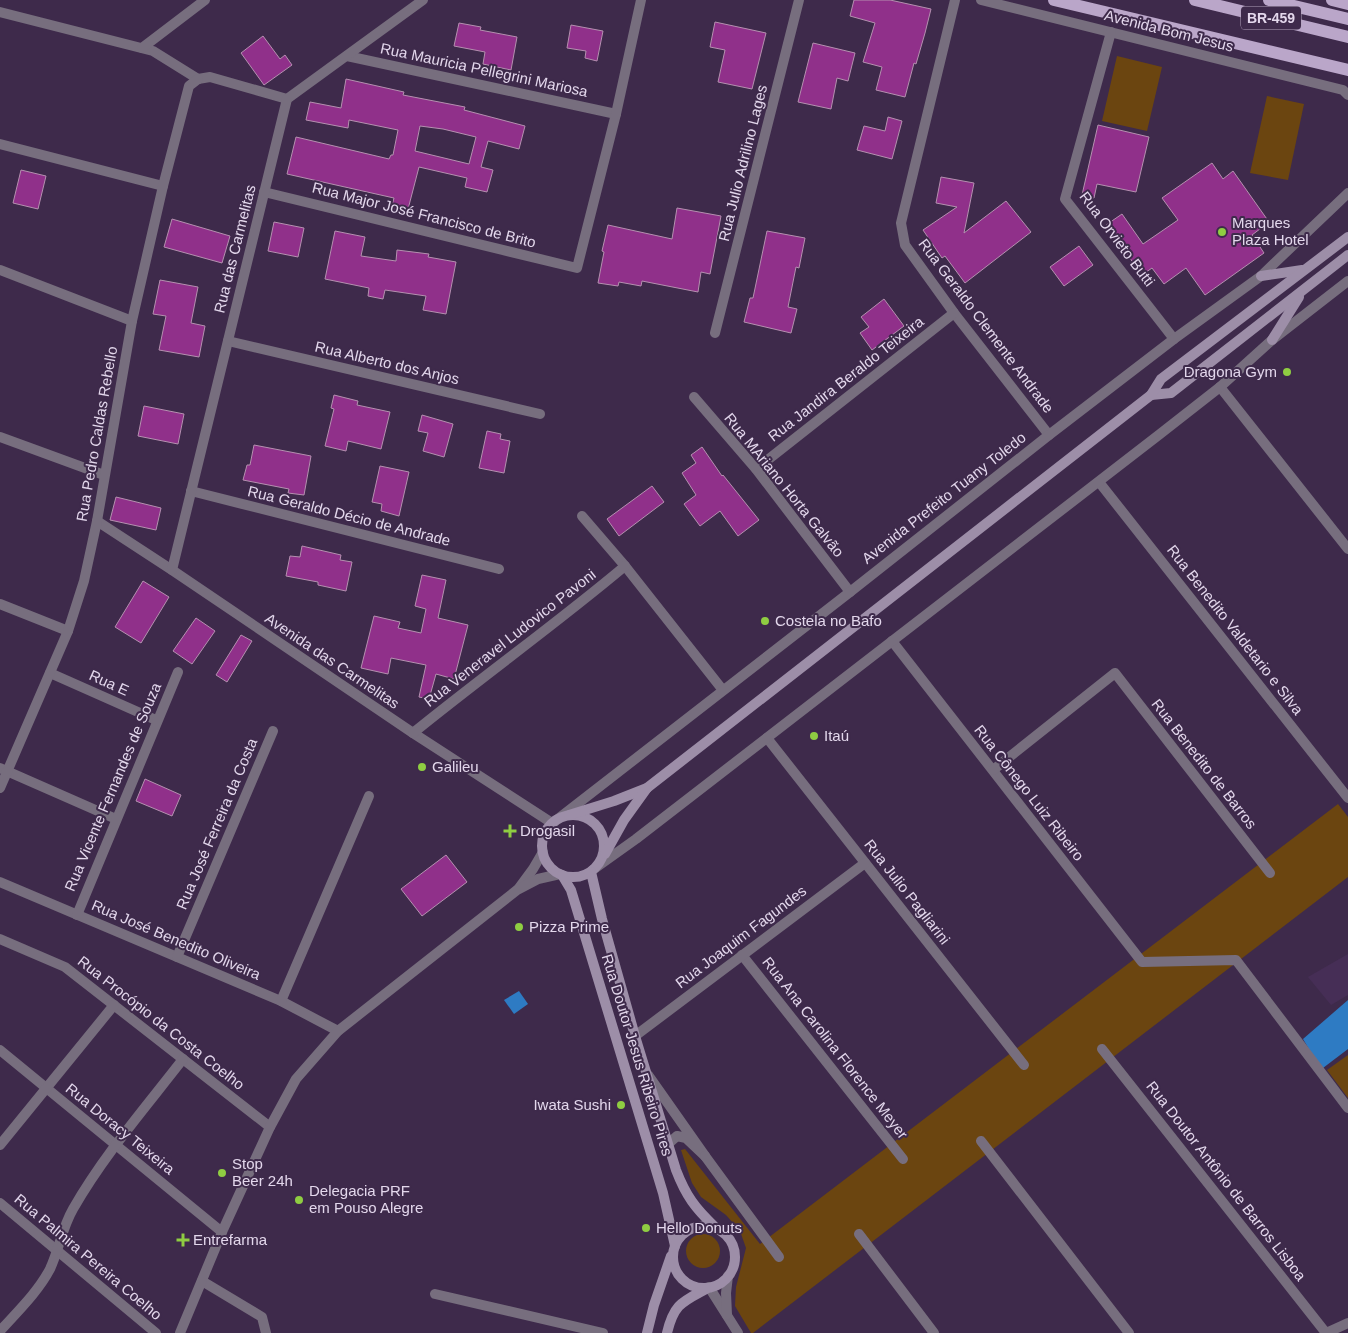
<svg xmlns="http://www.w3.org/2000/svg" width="1348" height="1333" font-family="Arial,sans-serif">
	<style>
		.built { fill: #462e56 }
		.green { fill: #6b4510 }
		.water { fill: #2e7bc3 }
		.building { fill: #90308a; stroke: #b590b0; fill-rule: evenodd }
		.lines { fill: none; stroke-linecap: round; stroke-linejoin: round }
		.minor { stroke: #776e7e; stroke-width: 10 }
		.tertiary { stroke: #776e7e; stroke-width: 10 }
		.secondary { stroke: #9d8ea8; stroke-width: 10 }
		.primary { stroke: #baa6c9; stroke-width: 12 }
		.poi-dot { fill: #8fcd42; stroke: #3e2a4b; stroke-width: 2 }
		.labels { text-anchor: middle; stroke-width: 4; stroke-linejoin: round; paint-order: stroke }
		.shield { fill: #3e2a4b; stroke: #b2a3bc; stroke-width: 1 }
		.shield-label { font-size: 14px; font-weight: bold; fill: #e3d7ec }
		.street-label { font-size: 15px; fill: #e3d7ec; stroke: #3e2a4b }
		.poi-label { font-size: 15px; fill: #e3d7ec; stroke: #3e2a4b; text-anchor: start }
	</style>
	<rect width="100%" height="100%" fill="#3e2a4b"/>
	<path class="built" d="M1348 954V995L1331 1005 1308 977Z"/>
	<g class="green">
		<path d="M1117 56 1162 67 1147 131 1102 121Z"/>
		<path d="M1267 96 1304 104 1288 180 1250 173Z"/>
		<path d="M1338 804 1348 817V877L753 1333H751L735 1306 736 1287 746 1248 740 1231 726 1215 701 1197 692 1183 681 1150 685 1149 760 1244Z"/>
		<path d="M1348 1055V1098L1327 1070Z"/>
		<circle cx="703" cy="1251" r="17"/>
	</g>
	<g class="water">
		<path d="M519 991 528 1004 514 1014 504 1000Z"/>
		<path d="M1348 1000V1049L1323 1068 1319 1066 1303 1039Z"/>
	</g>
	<g class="building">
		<path d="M854 0H890L931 9 925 33 916 64 914 63 905 97 876 90 882 67 863 62 875 23 850 16Z"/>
		<path d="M715 22 766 33 752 89 718 82 725 50 710 47Z"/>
		<path d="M459 23 481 27 480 30 517 37 511 70 483 64 485 52 454 46Z"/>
		<path d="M571 25 603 31 597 61 585 58 586 51 567 48Z"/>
		<path d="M263 36 280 59 285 55 292 65 264 85 241 53Z"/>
		<path d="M813 43 855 53 848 81 837 78 831 109 798 102Z"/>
		<path d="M346 79 404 92 403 95 465 107 464 110 525 126 519 149 488 141 481 167 493 170 487 192 465 187 467 178 419 167 407 213 391 209 394 198 287 174 296 137 389 159 391 155H393L398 130 349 120 348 128 306 120 310 102 341 108ZM420 126 443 129 476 137 469 164 415 151Z"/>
		<path d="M888 117 902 121 892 159 857 150 864 126 885 131Z"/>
		<path d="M1098 125 1149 137 1136 192 1097 184 1094 198 1082 195Z"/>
		<path d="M1212 163 1223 179 1233 171 1269 222 1252 235 1264 253 1205 295 1186 268 1164 284 1152 268 1142 275 1106 225 1122 214 1143 244 1178 220 1162 198Z"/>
		<path d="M21 170 46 176 38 209 13 203Z"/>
		<path d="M941 177 974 183 964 233 1006 201 1031 232 965 283 945 256 942 258 923 230 957 207 936 203Z"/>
		<path d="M677 208 721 216 710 274 701 272 698 292 642 281 641 286 619 282 618 286 598 283 604 252 602 251 608 225 672 239Z"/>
		<path d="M172 219 230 236 222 263 164 247Z"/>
		<path d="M274 222 304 228 298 257 268 251Z"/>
		<path d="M335 231 365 237 361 256 396 261 397 250 429 254 428 257 456 262 446 314 423 310 426 296 385 290 383 299 368 296 369 288 325 279Z"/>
		<path d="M767 231 805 238 799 268 796 267 788 307 797 309 791 333 744 322 750 298H753Z"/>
		<path d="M1079 246 1093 265 1064 286 1050 267Z"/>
		<path d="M160 280 198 287 191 323 205 326 199 357 159 350 166 316 153 314Z"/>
		<path d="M884 299 904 326 872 350 860 333 869 327 861 317Z"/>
		<path d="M334 395 358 401 357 405 390 412 381 449 348 441 346 451 325 446 334 409 331 408Z"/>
		<path d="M144 406 184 414 178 444 138 436Z"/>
		<path d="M422 415 453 424 444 457 423 451 428 433 418 431Z"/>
		<path d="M487 431 501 434 500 439 510 441 504 473 479 468Z"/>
		<path d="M254 445 311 456 304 495 288 493 289 489 243 480 247 465H250Z"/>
		<path d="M702 447 722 476 723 475 759 520 738 536 720 511 700 526 684 504 696 495 682 473 696 463 691 455Z"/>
		<path d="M380 466 409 472 399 516 381 511 382 504 372 502Z"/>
		<path d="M652 486 664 502 619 536 607 519Z"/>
		<path d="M116 497 161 508 156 530 110 520Z"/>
		<path d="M302 546 341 555 340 560 352 562 346 591 318 585V582L286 576 290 556 300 557Z"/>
		<path d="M422 575 446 580 438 618 468 625 454 679 436 674 429 699 419 697 426 665 391 658 388 674 361 668 374 616 400 622 398 628 421 633 426 609 415 606Z"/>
		<path d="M143 581 169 597 141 643 115 627Z"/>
		<path d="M196 618 215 631 192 664 173 651Z"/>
		<path d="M241 635 252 641 227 682 216 675Z"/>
		<path d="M145 779 181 795 172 816 136 801Z"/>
		<path d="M446 855 467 882 422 916 401 889Z"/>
	</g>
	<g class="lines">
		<g class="minor">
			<path d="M955 0 901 223 905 245 954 313 1049 435"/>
			<path d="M981 0 1343 90 1348 95"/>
			<path d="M0 12 153 51 198 79"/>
			<path d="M1111 32 1065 199 1174 339"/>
			<path d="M142 48 205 0"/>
			<path d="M347 56 616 114"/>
			<path d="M198 79 210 77 287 99"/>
			<path d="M0 144 163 186"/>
			<path d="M264 192 577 268 616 114 641 0"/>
			<path d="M0 270 132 321"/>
			<path d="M715 333 799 0"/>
			<path d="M228 341 540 414"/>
			<path d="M1220 387 1348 549"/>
			<path d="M694 397 756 469 850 592"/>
			<path d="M0 437 104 475"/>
			<path d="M756 469 954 313"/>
			<path d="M1099 482 1348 798"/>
			<path d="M191 491 499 569"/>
			<path d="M582 516 625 566 722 689"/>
			<path d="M97 521 172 570 413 733 552 823"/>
			<path d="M172 570 287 99 423 0"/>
			<path d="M0 604 68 631"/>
			<path d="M892 641 1142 962 1236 960 1348 1108"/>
			<path d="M50 673 156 720"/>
			<path d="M413 733C483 676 556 624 625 566"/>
			<path d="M767 738 1024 1065"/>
			<path d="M0 768 116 819"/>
			<path d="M993 770 1115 673 1270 873"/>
			<path d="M0 788 68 631 84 581 97 521 132 321 163 186 189 86 198 79"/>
			<path d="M554 822 850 592 1049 435 1174 339 1261 276 1348 193"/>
			<path d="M594 869 636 839 1160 434 1220 387 1272 340 1348 281"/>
			<path d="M0 882 281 1001 338 1031"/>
			<path d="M77 915 178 672"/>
			<path d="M0 939 65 967 270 1127"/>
			<path d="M742 955 903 1159"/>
			<path d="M177 957 273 731"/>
			<path d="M281 1001 369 796"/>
			<path d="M635 1036 865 863"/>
			<path d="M1102 1049 1326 1333 1348 1323"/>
			<path d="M0 1050 222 1232"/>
			<path d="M648 1075 705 1156 686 1138 677 1136 668 1144"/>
			<path d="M981 1141 1129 1333"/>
			<path d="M0 1145 114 1005"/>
			<path d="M705 1156 779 1257"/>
			<path d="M0 1203 156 1333"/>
			<path d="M859 1234 934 1333"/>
			<path d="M202 1281 262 1317 266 1333"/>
			<path d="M709 1287 738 1333"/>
			<path d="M435 1294 603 1333"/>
			<path d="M727 1315 726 1293 728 1276"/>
			<path d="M0 1331C17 1312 38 1292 50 1269 59 1250 62 1228 73 1209 104 1155 145 1108 183 1059"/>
		</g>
		<g class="tertiary">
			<path d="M519 888 533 869 543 852"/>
			<path d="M180 1333 222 1232 270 1127 296 1079 338 1031 517 890 538 879 560 874"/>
		</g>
		<g class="secondary">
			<path d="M1261 276 1302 270"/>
			<path d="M1272 340 1299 297"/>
			<path d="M1151 395 1171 393 1348 255"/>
			<circle cx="573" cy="846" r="31"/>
			<path d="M569 815 614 801 647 788 1151 395 1161 379 1348 237"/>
			<path d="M605 854 624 820 647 788"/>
			<path d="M591 872 602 919 635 1036 676 1170C686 1196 695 1208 715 1227"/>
			<path d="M562 875 571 890 663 1193 675 1246"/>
			<circle cx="704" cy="1257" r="31"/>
			<path d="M647 1333 654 1305 671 1256"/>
			<path d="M667 1333C674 1304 682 1302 706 1289"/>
		</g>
		<g class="primary">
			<path d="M1054 0 1348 70"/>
			<path d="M1195 0 1348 37"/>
			<path d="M1269 0 1348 19"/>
			<path d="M1332 0 1348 4"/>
		</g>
	</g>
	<g class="poi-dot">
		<circle cx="1222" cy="232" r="5"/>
		<circle cx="1287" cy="372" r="5"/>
		<circle cx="765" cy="621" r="5"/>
		<circle cx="814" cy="736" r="5"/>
		<circle cx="422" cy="767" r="5"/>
		<path d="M507.5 823.5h5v5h5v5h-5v5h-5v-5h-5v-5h5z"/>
		<circle cx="519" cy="927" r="5"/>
		<circle cx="621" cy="1105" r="5"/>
		<circle cx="222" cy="1173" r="5"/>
		<circle cx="299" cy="1200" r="5"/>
		<circle cx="646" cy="1228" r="5"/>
		<path d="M180.5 1232.5h5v5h5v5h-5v5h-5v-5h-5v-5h5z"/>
	</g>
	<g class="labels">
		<rect class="shield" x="1241" y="6.5" width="60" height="23" rx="4"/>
		<g class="shield-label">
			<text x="1271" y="23">BR-459</text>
		</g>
		<g class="street-label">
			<text transform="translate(1169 31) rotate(14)" y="5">Avenida Bom Jesus</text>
			<text transform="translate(484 70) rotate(12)" y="5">Rua Mauricia Pellegrini Mariosa</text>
			<text transform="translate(743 163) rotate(-76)" y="5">Rua Julio Adrilino Lages</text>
			<text transform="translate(424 215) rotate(14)" y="5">Rua Major José Francisco de Brito</text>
			<text transform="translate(1117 239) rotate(53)" y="5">Rua Orvieto Butti</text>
			<text transform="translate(235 249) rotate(-76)" y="5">Rua das Carmelitas</text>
			<text transform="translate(986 326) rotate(53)" y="5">Rua Geraldo Clemente Andrade</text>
			<text transform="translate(387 363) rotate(13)" y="5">Rua Alberto dos Anjos</text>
			<text transform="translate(846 379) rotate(-38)" y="5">Rua Jandira Beraldo Teixeira</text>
			<text transform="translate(97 434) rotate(-80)" y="5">Rua Pedro Caldas Rebello</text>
			<text transform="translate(784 485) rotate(51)" y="5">Rua MAriano Horta Galvão</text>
			<text transform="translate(944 498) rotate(-38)" y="5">Avenida Prefeito Tuany Toledo</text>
			<text transform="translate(349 516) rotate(14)" y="5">Rua Geraldo Décio de Andrade</text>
			<text transform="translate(1235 630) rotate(52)" y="5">Rua Benedito Valdetario e Silva</text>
			<text transform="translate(510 638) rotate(-38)" y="5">Rua Veneravel Ludovico Pavoni</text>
			<text transform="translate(332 661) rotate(34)" y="5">Avenida das Carmelitas</text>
			<text transform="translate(109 683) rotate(24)" y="5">Rua E</text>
			<text transform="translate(1204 764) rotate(52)" y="5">Rua Benedito de Barros</text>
			<text transform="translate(113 787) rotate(-67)" y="5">Rua Vicente Fernandes de Souza</text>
			<text transform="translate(1029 793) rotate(52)" y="5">Rua Cônego Luiz Ribeiro</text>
			<text transform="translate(217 824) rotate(-67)" y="5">Rua José Ferreira da Costa</text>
			<text transform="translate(907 892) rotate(52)" y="5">Rua Julio Pagliarini</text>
			<text transform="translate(741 937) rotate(-37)" y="5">Rua Joaquim Fagundes</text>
			<text transform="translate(176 940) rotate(23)" y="5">Rua José Benedito Oliveira</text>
			<text transform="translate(161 1023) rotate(38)" y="5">Rua Procópio da Costa Coelho</text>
			<text transform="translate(835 1048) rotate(52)" y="5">Rua Ana Carolina Florence Meyer</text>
			<text transform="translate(637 1055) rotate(73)" y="5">Rua Doutor Jesus Ribeiro Pires</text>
			<text transform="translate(120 1129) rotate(39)" y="5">Rua Doracy Teixeira</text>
			<text transform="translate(1226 1181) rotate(52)" y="5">Rua Doutor Antônio de Barros Lisboa</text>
			<text transform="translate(88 1257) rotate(40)" y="5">Rua Palmira Pereira Coelho</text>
		</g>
		<g class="poi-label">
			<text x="1232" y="228">Marques<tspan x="1232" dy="17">Plaza Hotel</tspan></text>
			<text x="1277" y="377" text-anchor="end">Dragona Gym</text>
			<text x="775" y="626">Costela no Bafo</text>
			<text x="824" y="741">Itaú</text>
			<text x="432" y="772">Galileu</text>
			<text x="520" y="836">Drogasil</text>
			<text x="529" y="932">Pizza Prime</text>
			<text x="611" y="1110" text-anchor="end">Iwata Sushi</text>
			<text x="232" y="1169">Stop<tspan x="232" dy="17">Beer 24h</tspan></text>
			<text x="309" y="1196">Delegacia PRF<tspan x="309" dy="17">em Pouso Alegre</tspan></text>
			<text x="656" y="1233">Hello Donuts</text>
			<text x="193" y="1245">Entrefarma</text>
		</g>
	</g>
</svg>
